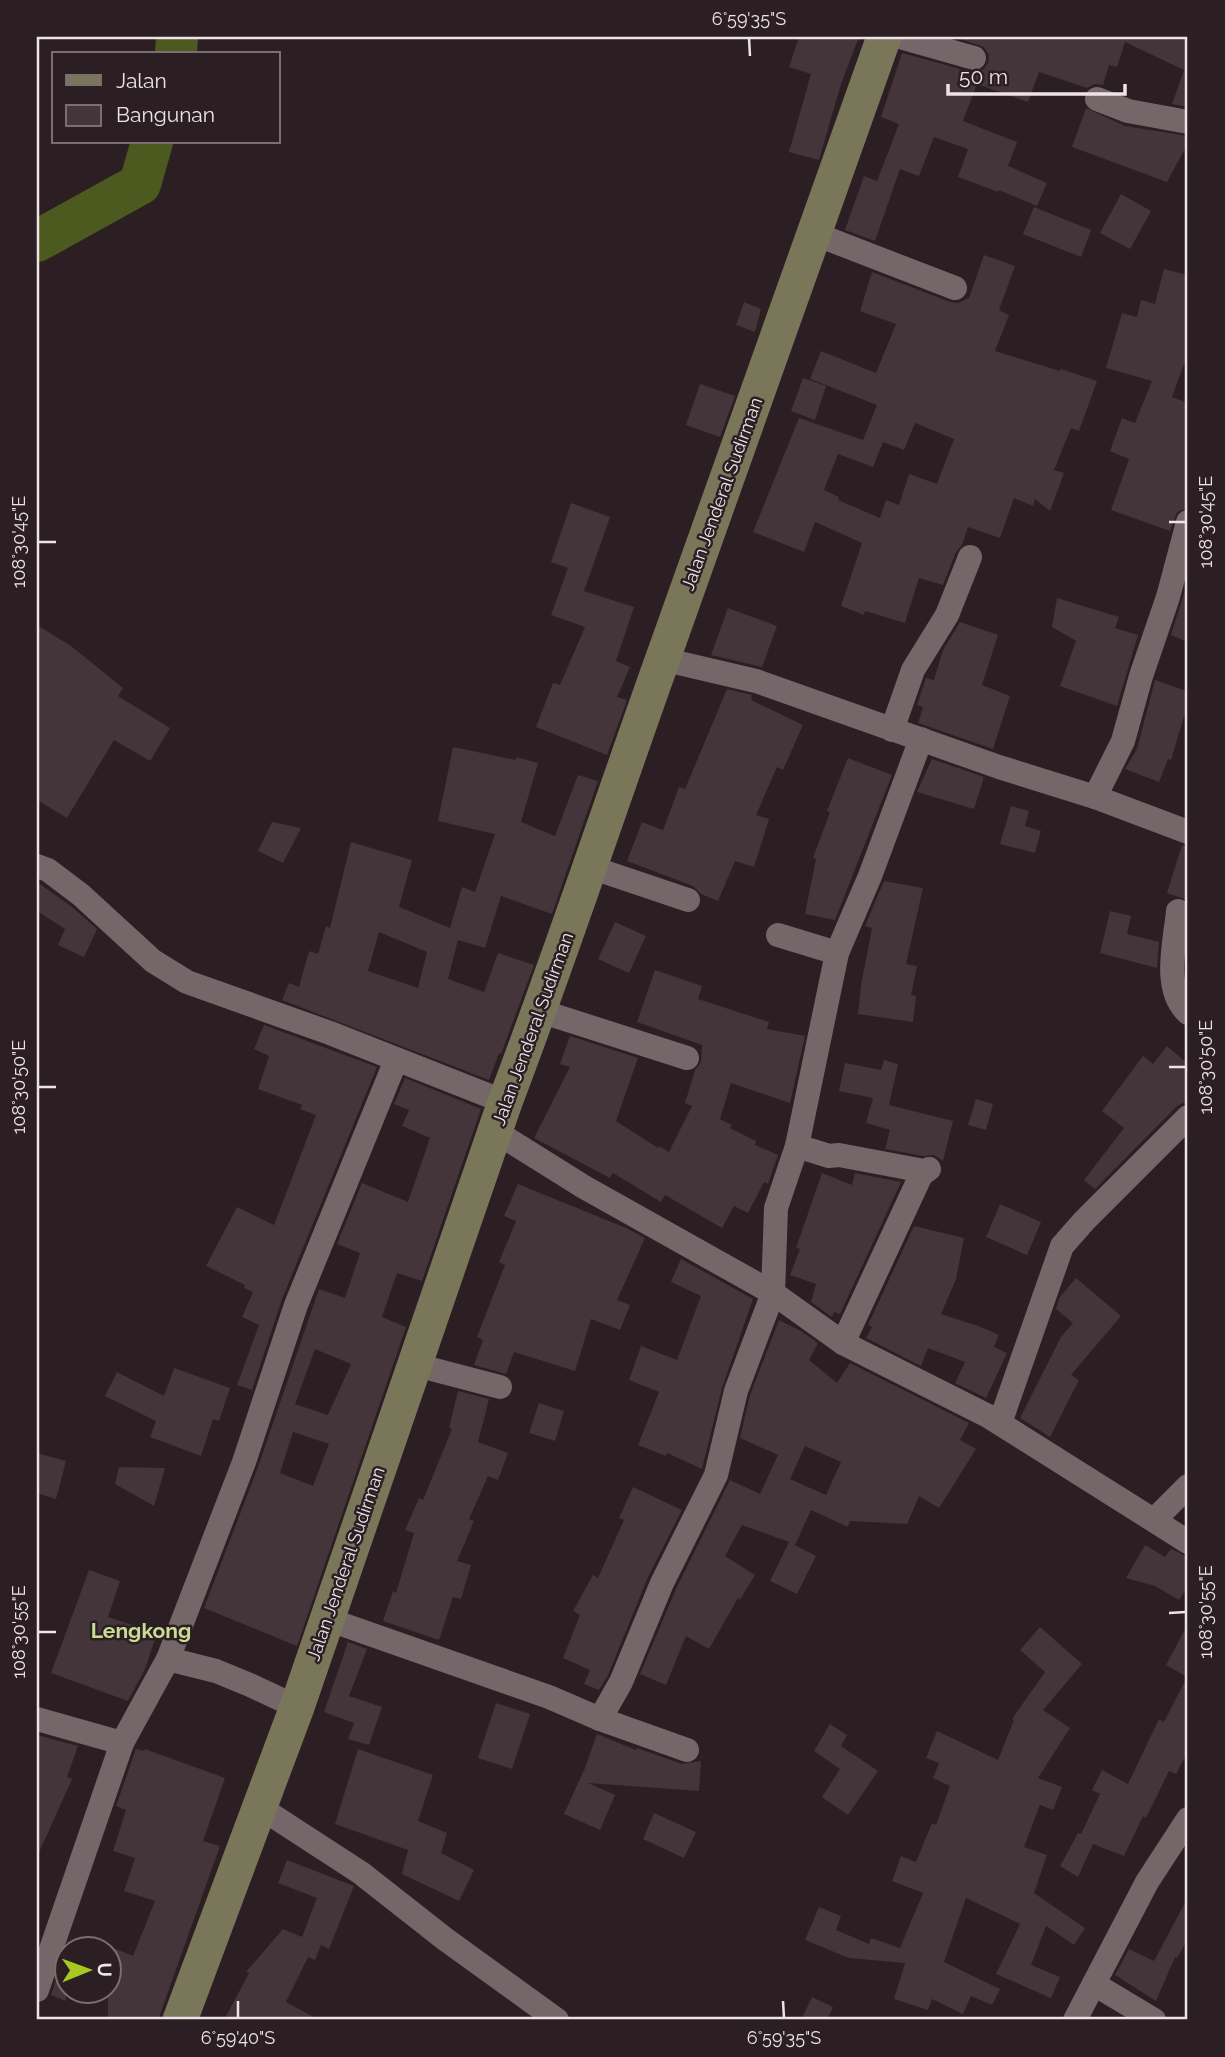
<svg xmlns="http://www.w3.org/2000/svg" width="1225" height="2057" font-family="Raleway,sans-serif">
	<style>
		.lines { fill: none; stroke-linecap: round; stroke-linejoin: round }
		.river { stroke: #4c5a20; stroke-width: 42 }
		.building { fill: #43353a; fill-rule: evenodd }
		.street { stroke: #75666a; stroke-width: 24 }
		.secondary { stroke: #79765a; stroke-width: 35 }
		.ticks { fill: none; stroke: #ede4e7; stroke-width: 2.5 }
		.labels { text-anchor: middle; stroke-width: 5; stroke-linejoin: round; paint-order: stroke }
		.street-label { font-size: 18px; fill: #ede4e7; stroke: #2b1f23 }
		.quarter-label { font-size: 21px; font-weight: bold; fill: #c8dd93; stroke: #2b1f23 }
		.neatline { fill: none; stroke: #ede4e7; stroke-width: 2.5 }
		.ticks-label { font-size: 18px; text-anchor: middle; fill: #ede4e7 }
	</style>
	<rect width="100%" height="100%" fill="#2b1f23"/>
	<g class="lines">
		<g class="river">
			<path d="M176 54 177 37"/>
			<path d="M37 241 140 184 152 142"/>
		</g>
	</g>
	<g class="building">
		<path d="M799 37H859L841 84 819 160 789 152 811 74 789 67Z"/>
		<path d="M954 37H1188V107L1172 104 1184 70 1125 42 1117 67 1109 65 1103 85 1094 84 1087 88 1039 72 1028 102 977 84 963 121 1017 142 1008 166 1047 183 1037 206 999 190 998 192 958 177 968 149 934 137 919 176 900 169 875 241 845 230 864 176 877 181 899 124 881 117 902 53 971 72 984 69 988 63 989 55 984 47Z"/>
		<path d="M1086 108 1125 126 1188 136V143L1167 182 1072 147Z"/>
		<path d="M1121 194 1151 211 1130 249 1100 233Z"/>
		<path d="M1034 207 1091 230 1081 257 1023 234Z"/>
		<path d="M984 255 1015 266 999 310 1009 315 995 351 1060 371 1061 369 1097 381 1079 431 1071 428 1054 470 1064 473 1050 511 1035 499 1033 506 1014 498 1000 538 968 527 962 545 956 552 943 585 919 578 905 623 865 611 864 615 841 606 862 543 815 522 804 552 753 532 799 418 863 440 877 405 810 379 821 351 876 373 896 324 860 311 872 272 950 302 958 303 969 298ZM915 423 954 439 937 484 909 474 899 505 886 500 880 518 838 500 839 497 824 490 838 454 873 467 883 442 904 450Z"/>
		<path d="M1164 269 1188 275V353L1172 397 1188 403V508L1177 512 1170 531 1111 510 1129 459 1110 451 1122 418 1135 423 1152 381 1106 368 1122 313 1137 317 1141 300 1155 304Z"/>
		<path d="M744 302 761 309 755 332 736 325Z"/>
		<path d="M803 378 826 386 815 420 791 411Z"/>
		<path d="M700 384 735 396 720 437 686 425Z"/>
		<path d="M571 503 610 517 584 591 634 607 616 661 630 667 617 697 627 700 607 755 536 727 553 683 560 685 585 627 551 615 568 568 551 562Z"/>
		<path d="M1188 581V642L1171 635Z"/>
		<path d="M1057 598 1119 617 1115 628 1138 635 1117 706 1060 686 1076 641 1052 627Z"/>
		<path d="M728 608 777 626 762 667 711 655Z"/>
		<path d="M960 622 998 635 982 685 1010 696 993 749 918 723 923 707 917 705 926 678 934 680 943 650Z"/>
		<path d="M37 625 71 646 123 688 118 696 170 728 150 761 114 740 67 818 37 800Z"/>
		<path d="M1155 680 1186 691 1185 713 1171 760 1168 759 1159 782 1125 769 1137 749Z"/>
		<path d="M727 689 752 695 751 700 803 725 783 770 777 767 756 815 769 819 754 867 735 861 718 901 701 894 693 886 627 861 642 822 663 830 679 787 685 789Z"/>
		<path d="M453 747 516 760V757L538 763 521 822 555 836 578 775 598 781 552 914 501 896 485 948 458 940 448 979 484 992 498 953 534 965 501 1054 499 1053 489 1080 282 1000 289 983 299 987 309 951 318 954 326 926 330 928 351 842 412 860 399 907 450 928 462 887 475 892 495 834 438 821ZM379 932 427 952 418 988 368 971Z"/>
		<path d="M848 758 892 775 835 920 805 914 816 859 813 858 830 812 827 811Z"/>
		<path d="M932 759 984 777 974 809 917 792Z"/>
		<path d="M1011 806 1029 811 1025 826 1041 831 1035 853 1000 844Z"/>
		<path d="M272 822 301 828 283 863 258 851Z"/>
		<path d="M1182 845 1188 847V900L1167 893Z"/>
		<path d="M884 881 923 888 906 964 917 966 911 995 916 996 913 1022 858 1014 861 985 872 928 865 926Z"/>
		<path d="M37 882 72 907 97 929 84 957 58 945 65 929 37 911Z"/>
		<path d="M1110 911 1131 916 1127 934 1159 942 1157 968 1100 953Z"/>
		<path d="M615 922 646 936 629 973 598 959Z"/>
		<path d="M655 970 702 986 698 999 769 1022 767 1029 805 1036 790 1103 731 1083 720 1119 732 1125 730 1128 756 1141 755 1145 778 1155 768 1184 764 1182 748 1213 734 1206 722 1228 665 1195 661 1202 613 1173 610 1178 534 1138 570 1067 560 1064 570 1036 638 1058 616 1121 658 1148 659 1146 669 1152 692 1106 685 1103 695 1070 701 1062 702 1045 637 1022Z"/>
		<path d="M264 1025 377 1067 282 1299 252 1390 237 1385 259 1325 242 1317 253 1292 244 1288 245 1285 206 1266 237 1207 274 1225 316 1115 300 1109 302 1105 258 1089 269 1056 254 1049Z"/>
		<path d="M1167 1046 1188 1064V1101L1177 1106 1095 1189 1084 1180 1124 1128 1102 1111 1143 1056 1153 1064Z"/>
		<path d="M884 1060 898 1064 889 1105 953 1121 943 1161 934 1155 923 1156 885 1149 890 1130 866 1123 873 1098 839 1091 845 1063 881 1070Z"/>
		<path d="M405 1078 481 1109 422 1281 397 1273 382 1317 406 1327 297 1646 204 1608 258 1467 319 1289 345 1298 360 1253 337 1244 362 1183 408 1202 430 1138 402 1126 409 1110 394 1104ZM315 1349 351 1364 328 1415 295 1404ZM293 1432 329 1444 313 1486 280 1473Z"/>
		<path d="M976 1099 993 1104 986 1130 968 1125Z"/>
		<path d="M822 1173 852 1185 855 1173 901 1182 840 1314 834 1312 832 1317 811 1302 816 1284 790 1275 800 1249 796 1248Z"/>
		<path d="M518 1184 626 1228 645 1238 617 1300 630 1305 620 1330 591 1319 575 1371 514 1352 506 1374 474 1365 483 1340 477 1337 505 1265 499 1262 516 1221 504 1216Z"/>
		<path d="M1000 1204 1041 1222 1027 1255 986 1237Z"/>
		<path d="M914 1226 964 1238 956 1279 941 1314 981 1327 999 1335 994 1347 1007 1353 986 1398 955 1383 965 1362 928 1348 921 1366 866 1338 872 1327 868 1325Z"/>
		<path d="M681 1259 753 1299 722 1388 702 1469 667 1453 666 1456 638 1445 659 1392 629 1380 641 1346 677 1360 701 1296 671 1282Z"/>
		<path d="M1076 1278 1121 1316 1071 1375 1079 1380 1050 1437 1020 1418 1061 1337 1073 1323 1056 1309 1060 1297Z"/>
		<path d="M779 1320 801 1331 818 1343 809 1360 837 1383 850 1363 969 1423 960 1440 976 1449 939 1508 919 1496 907 1524 850 1521 848 1527 811 1510 795 1545 791 1543 816 1556 797 1594 770 1581 789 1542 742 1525 725 1556 755 1575 740 1600 738 1598 709 1649 686 1636 666 1685 640 1674 676 1589 730 1480 760 1494 778 1455 740 1438 750 1395ZM805 1446 841 1462 826 1495 790 1479Z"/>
		<path d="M174 1368 230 1388 219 1421 213 1419 201 1456 150 1437 156 1421 105 1396 117 1372 164 1396Z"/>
		<path d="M458 1391 489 1399 478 1442 508 1453 498 1480 488 1476 469 1519 474 1521 457 1561 471 1565 461 1599 453 1597 439 1640 383 1621 393 1591 396 1593 414 1533 405 1530 419 1498 423 1500 452 1429 449 1428Z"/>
		<path d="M539 1403 564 1411 555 1441 529 1433Z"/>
		<path d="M37 1453 66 1461 56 1499 37 1493Z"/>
		<path d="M119 1467 165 1468 154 1506 115 1484Z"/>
		<path d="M633 1487 682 1510 648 1577 608 1675 599 1690 584 1684 590 1670 563 1658 580 1615 573 1611 593 1575 598 1578 624 1520 619 1518Z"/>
		<path d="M1145 1545 1165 1557 1171 1549 1188 1557V1586L1179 1600 1155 1586 1126 1578Z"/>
		<path d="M89 1570 120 1581 108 1617 157 1633 145 1669 128 1701 51 1673Z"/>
		<path d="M1188 1624V1751L1176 1774 1169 1771 1146 1818 1143 1816 1124 1856 1093 1844 1078 1877 1060 1866 1078 1833 1081 1834 1100 1794 1092 1790 1102 1770 1128 1784 1159 1719 1164 1722 1187 1677 1166 1665Z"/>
		<path d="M1040 1627 1082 1664 1043 1710 1070 1728 1038 1778 1062 1787 1053 1810 1040 1805 1024 1847 1047 1855 1034 1893 1085 1928 1074 1945 1046 1926 1031 1965 1060 1977 1051 1998 996 1974 1020 1924 966 1898 944 1962 1000 1989 992 2005 971 1996 963 2014 932 1999 928 2010 894 1999 905 1963 849 1958 805 1940 819 1907 841 1916 836 1930 869 1944 871 1938 900 1948 923 1893 892 1881 901 1856 916 1862 932 1823 936 1825 950 1786 933 1778 939 1763 926 1758 937 1731 998 1760 1014 1720 1012 1719 1045 1672 1020 1650Z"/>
		<path d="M348 1642 367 1649 349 1696 382 1707 369 1745 348 1739 354 1723 324 1712Z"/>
		<path d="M496 1703 530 1714 512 1769 478 1758Z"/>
		<path d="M830 1724 847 1735 841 1746 878 1771 848 1815 822 1797 840 1769 814 1751Z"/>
		<path d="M597 1734 636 1750 637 1748 682 1764 701 1761 699 1791 588 1783 615 1795 600 1830 564 1814 585 1768Z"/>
		<path d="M37 1735 78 1746 67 1777 72 1779 37 1857Z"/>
		<path d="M136 1749 144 1751 145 1749 225 1778 203 1841 220 1846 158 2020H108V1946L133 1956 155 1901 124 1891 135 1858 113 1851 126 1810 116 1806Z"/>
		<path d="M358 1749 433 1775 418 1821 447 1833 441 1853 474 1870 459 1901 402 1874 408 1850 335 1824Z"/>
		<path d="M654 1813 696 1832 684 1858 643 1839Z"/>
		<path d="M287 1860 354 1886 329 1949 321 1945 315 1960 308 1957 286 2002 319 2020H224L249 1973 246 1972 283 1929 302 1937 317 1898 278 1883Z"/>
		<path d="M1188 1897V1939L1177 1958 1175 1957 1156 2001 1115 1975 1129 1949 1154 1961Z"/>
		<path d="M66 1950V2001L51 1995Z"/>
		<path d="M812 1997 833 2007 827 2020H801Z"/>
	</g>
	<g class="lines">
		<g class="street">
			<path d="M900 37 974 58"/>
			<path d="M1097 99 1128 111 1188 122"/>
			<path d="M815 234 955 288"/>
			<path d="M662 659 756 681 999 767 1095 797 1188 832"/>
			<path d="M892 730 913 670 947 615 970 557"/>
			<path d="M1095 797 1123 741 1141 676 1168 597 1188 522"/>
			<path d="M37 866 48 870 81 895 153 961 187 982 330 1033 505 1102"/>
			<path d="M590 867 688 900"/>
			<path d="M1178 911C1175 943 1162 989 1188 1013"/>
			<path d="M778 935 837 953"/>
			<path d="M540 1011 687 1058"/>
			<path d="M496 1132 584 1187 773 1293 843 1343 988 1416 1188 1542"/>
			<path d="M797 1146 829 1156 839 1155 924 1171"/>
			<path d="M843 1343 921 1175 929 1169"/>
			<path d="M416 1365 500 1387"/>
			<path d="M1000 1423 1062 1246 1084 1221 1188 1117"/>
			<path d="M1154 1520 1188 1486"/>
			<path d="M327 1619 549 1697 600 1719 621 1682 662 1583 716 1475 736 1391 773 1293 776 1208 797 1146 837 953 870 876 921 739"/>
			<path d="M168 1659 216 1671 250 1685 297 1707"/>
			<path d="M37 1719 122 1743"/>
			<path d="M600 1719 687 1750"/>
			<path d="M261 1808 361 1873 445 1939 557 2020"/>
			<path d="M1094 1984 1154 2020"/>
			<path d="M37 1990 122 1743 168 1659 244 1462 296 1305 396 1060"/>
			<path d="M1075 2020 1147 1882 1188 1819"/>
		</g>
		<path class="secondary" d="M180 2020 297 1707 505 1102C561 955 610 806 663 658 736 451 811 244 884 37"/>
	</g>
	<path class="ticks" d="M749 38 750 56M1169 522H1186M38 542H56M1169 1067H1186M38 1087H56M1169 1613 1186 1612M38 1632H56M238 2001V2018M783 2001 784 2018"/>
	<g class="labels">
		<g class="street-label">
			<text transform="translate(722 494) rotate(-70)" y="6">Jalan Jenderal Sudirman</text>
			<text transform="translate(533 1029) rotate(-70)" y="6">Jalan Jenderal Sudirman</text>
			<text transform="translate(346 1564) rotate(-71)" y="6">Jalan Jenderal Sudirman</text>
		</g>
		<g class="quarter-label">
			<text x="141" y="1638">Lengkong</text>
		</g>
	</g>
	<rect width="1225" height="2057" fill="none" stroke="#2b1f23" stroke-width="77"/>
	<rect x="52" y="52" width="228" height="91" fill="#2b1f23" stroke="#796e71" stroke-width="2"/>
	<rect x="66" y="75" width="35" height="10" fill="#79765a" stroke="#796e71" stroke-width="2"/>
	<text x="116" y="88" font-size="21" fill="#ede4e7">Jalan</text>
	<rect x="66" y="105" width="35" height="21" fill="#43353a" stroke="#796e71" stroke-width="2"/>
	<text x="116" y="122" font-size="21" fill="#ede4e7">Bangunan</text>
	<g transform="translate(88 1970) rotate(89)"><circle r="33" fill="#2b1f23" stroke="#796e71" stroke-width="2"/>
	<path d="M0-5L12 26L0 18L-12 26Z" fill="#a6c821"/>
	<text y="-10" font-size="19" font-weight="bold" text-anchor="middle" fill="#ede4e7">U</text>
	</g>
	<path d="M948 84v10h177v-10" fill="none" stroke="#ede4e7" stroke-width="3.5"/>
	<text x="959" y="84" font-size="21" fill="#ede4e7" stroke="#2b1f23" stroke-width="5" paint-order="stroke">50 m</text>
	<rect x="38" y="38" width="1148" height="1980" class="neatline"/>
	<g class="ticks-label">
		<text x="749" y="25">6°59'35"S</text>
		<text transform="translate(1206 522) rotate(-90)" y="6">108°30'45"E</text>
		<text transform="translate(19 542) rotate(-90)" y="6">108°30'45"E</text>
		<text transform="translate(1206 1067) rotate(-90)" y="6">108°30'50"E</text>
		<text transform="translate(19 1087) rotate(-90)" y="6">108°30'50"E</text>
		<text transform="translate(1206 1612) rotate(-90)" y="6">108°30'55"E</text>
		<text transform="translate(19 1632) rotate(-90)" y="6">108°30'55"E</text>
		<text x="238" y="2044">6°59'40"S</text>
		<text x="784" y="2044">6°59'35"S</text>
	</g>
</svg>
